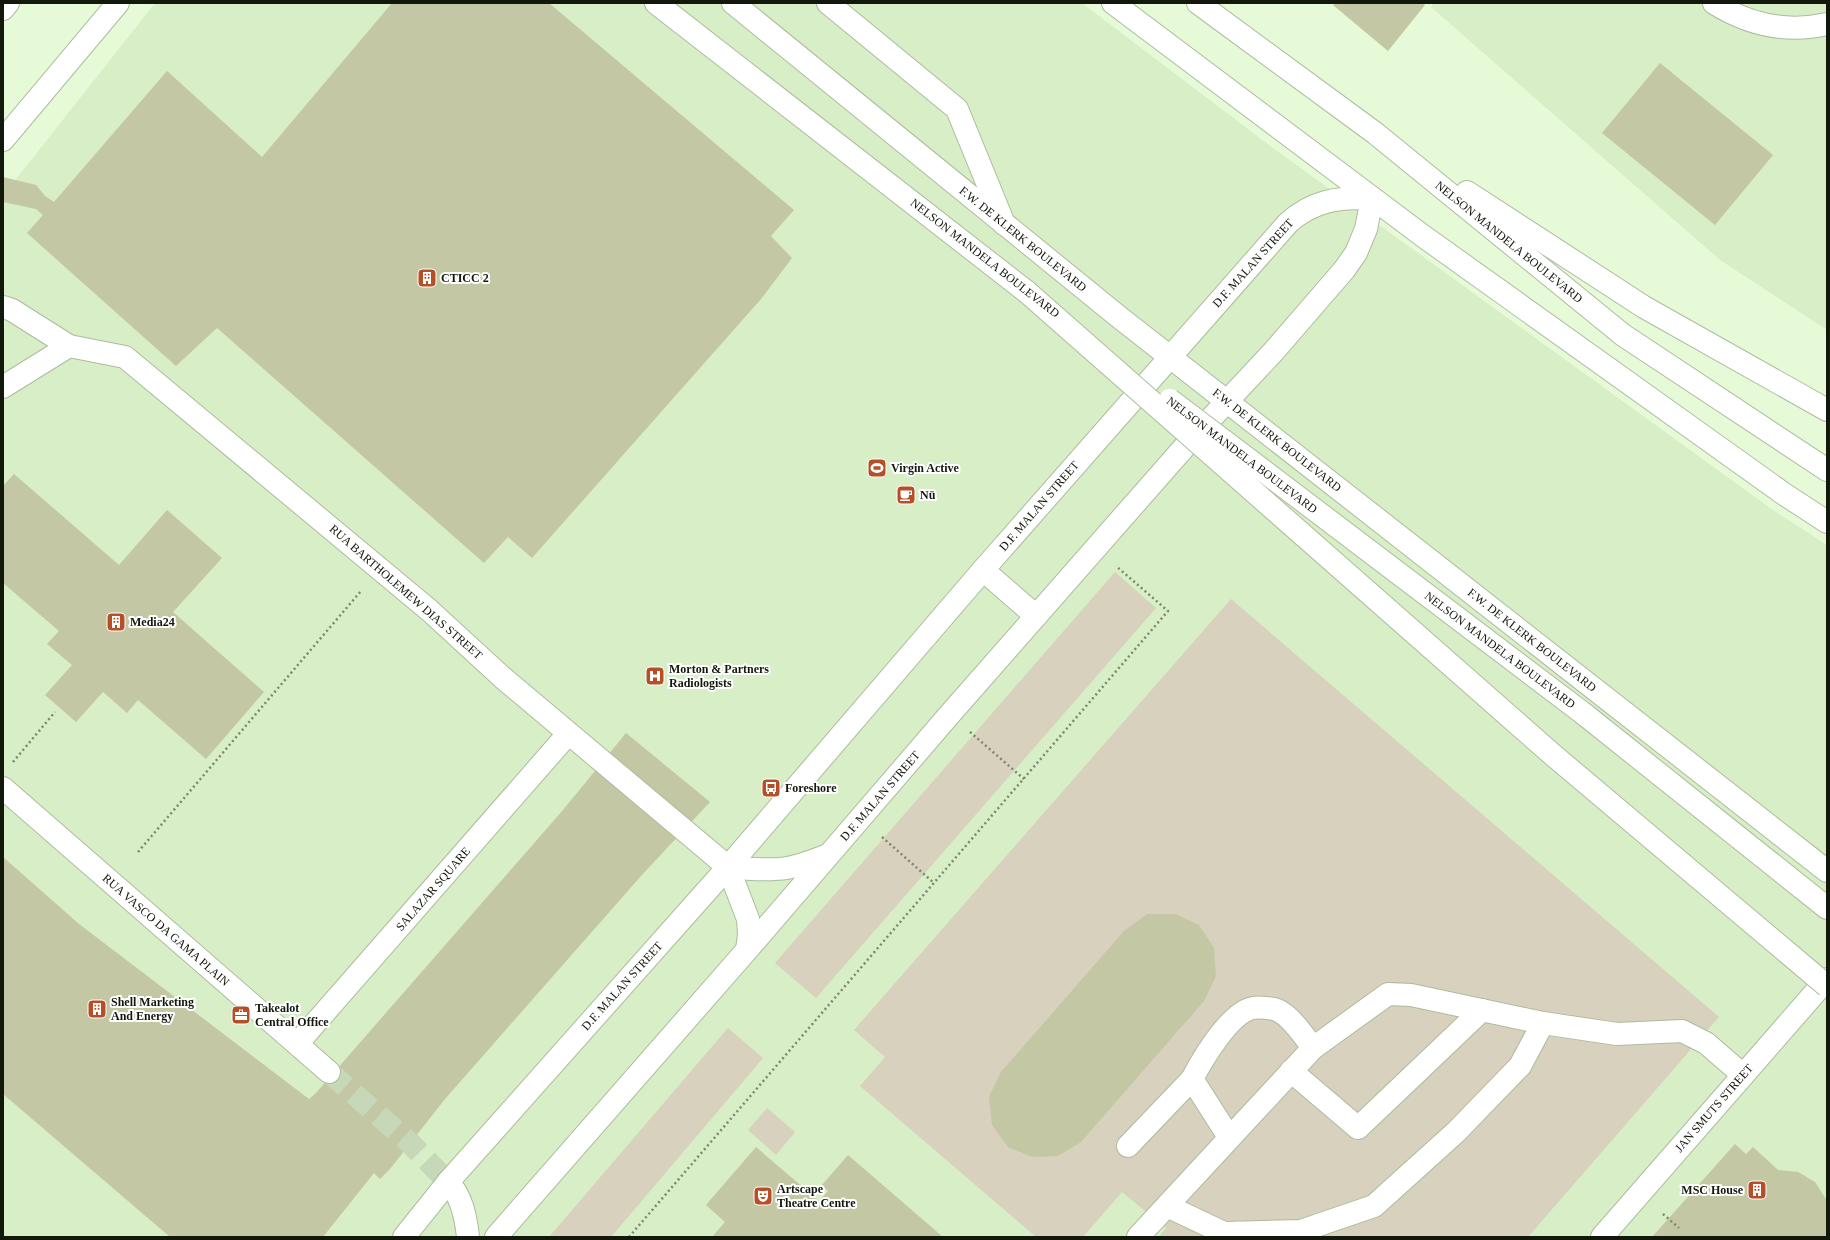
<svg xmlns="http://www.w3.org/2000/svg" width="1830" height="1240" font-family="'Times New Roman',serif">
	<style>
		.built { fill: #d8eec6 }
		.green { fill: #d7d1bd }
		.building { fill: #c3c7a3 }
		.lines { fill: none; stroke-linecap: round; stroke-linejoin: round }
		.minor-tunnel { stroke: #c7d8b9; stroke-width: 22; stroke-dasharray: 22 11; stroke-linecap: butt }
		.minor-casing { stroke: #abbd9d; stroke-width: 24 }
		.major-casing { stroke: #abbd9d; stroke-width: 24 }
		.highway-casing { stroke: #abbd9d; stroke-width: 24 }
		.path { stroke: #7b8770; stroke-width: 2.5; stroke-dasharray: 2 3; stroke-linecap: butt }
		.minor { stroke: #fff; stroke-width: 22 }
		.major { stroke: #fff; stroke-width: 22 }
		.highway { stroke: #fff; stroke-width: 22 }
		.highway-bridge-casing { stroke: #abbd9d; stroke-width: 24; stroke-linecap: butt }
		.highway-bridge { stroke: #fff; stroke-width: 22 }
		.labels { text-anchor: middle; stroke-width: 4; stroke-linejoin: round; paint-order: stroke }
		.street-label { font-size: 12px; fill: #12180c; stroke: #fff }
		.poi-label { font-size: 12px; font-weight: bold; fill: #12180c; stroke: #fff; text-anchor: start }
	</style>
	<rect width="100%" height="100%" fill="#e7fad8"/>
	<g class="built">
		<path d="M155 3H1082L1273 148 1773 510 1827 545V1237H3V340L5 322 3 299V201L9 188Z"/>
		<path d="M1434 3H1827V330L1720 260 1431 7Z"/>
	</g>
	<g class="green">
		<path d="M1115 572 1156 608 816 998 775 963Z"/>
		<path d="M1231 599 1719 1017 1528 1237H1159L1166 1228 1122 1192 1083 1237H1036L860 1086 885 1057 854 1030Z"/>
		<path d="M728 1028 763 1058 611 1237H549Z"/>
		<path d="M767 1108 795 1132 776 1155 748 1130Z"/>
	</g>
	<g class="building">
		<path d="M392 3H549L794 210 771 236 792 258 761 299 532 558 508 537 484 563 217 328 176 366 27 233 43 215 36 209 3 202V177L36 185 45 196 54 202 167 71 262 157Z"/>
		<path d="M1335 3H1422L1425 5 1388 51 1333 5Z"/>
		<path d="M1660 63 1773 155 1715 225 1602 133Z"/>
		<path d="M14 474 119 565 167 510 222 558 173 612 264 692 206 759 138 700 127 713 103 692 76 722 45 695 72 665 47 644 59 631 3 583V486Z"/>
		<path d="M626 733 710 802 641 876 445 1099 390 1169 380 1179 374 1173 323 1237H170L3 1094V857L79 924 309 1099 316 1093 563 810Z"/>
		<path d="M1147 914H1175L1199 925 1214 948 1216 976 1204 1001 1081 1142 1058 1156 1032 1157 1008 1147 992 1125 989 1097 1001 1072 1124 931Z"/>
		<path d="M1735 1144 1746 1154 1753 1147 1778 1170 1798 1172 1815 1182 1827 1201V1237H1652Z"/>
		<path d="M756 1147 819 1201 828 1191 822 1185 848 1155 943 1237H712L725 1222 706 1205Z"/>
	</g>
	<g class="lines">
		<path class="minor-tunnel" d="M329 1072 410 1143 448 1182"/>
		<g class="minor-casing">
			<g id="minor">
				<path d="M828 3 957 109 1004 224"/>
				<path d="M1714 3C1749 25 1787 33 1827 24"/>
				<path d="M3 307 12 310 69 346 125 357 429 610 503 678 728 867 748 919 749 934 747 950"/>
				<path d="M3 387 69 346"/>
				<path d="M983 570 1036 616"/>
				<path d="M3 788 329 1072"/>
				<path d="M728 867C747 869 768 871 787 868 801 866 815 860 828 855"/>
				<path d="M297 1044 568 734"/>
				<path d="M1291 1071 1358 1128 1482 1010"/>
				<path d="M1229 1137 1192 1079C1202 1060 1230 1012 1253 1008 1258 1007 1272 1008 1277 1010 1290 1015 1305 1037 1313 1048"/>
				<path d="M1128 1146 1192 1079"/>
				<path d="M448 1182C462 1196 466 1218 468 1237"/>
				<path d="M1167 1206 1224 1233 1301 1231 1374 1206 1456 1132 1520 1066 1543 1023"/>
				<path d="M404 1237 448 1182 728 867 983 570 1288 223C1312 201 1340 196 1372 199L1366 229 1356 253 1344 270 1274 351 1188 443 950 714 747 950 496 1237"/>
				<path d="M1138 1237 1313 1048 1388 994 1411 995 1543 1023 1617 1034 1682 1031 1706 1043 1743 1075"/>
				<path d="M1602 1237 1827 979"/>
			</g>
		</g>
		<g class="major-casing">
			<g id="major">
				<path d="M733 3 1119 317 1827 871"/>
				<path d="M1113 3 1423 236 1784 494 1827 522"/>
				<path d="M3 9 8 3"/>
				<path d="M3 140 118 3"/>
			</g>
		</g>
		<g class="highway-casing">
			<g id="highway">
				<path d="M656 3 1027 292"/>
				<path d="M1198 3 1375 133 1623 335 1827 470"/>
				<path d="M1467 192 1644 307 1827 410"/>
				<path d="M1584 714 1827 908"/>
			</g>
		</g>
		<g class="path">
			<path d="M970 732 1024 779"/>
			<path d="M13 762 55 712"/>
			<path d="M882 837 934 883"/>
			<path d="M138 852 361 591"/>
			<path d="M1663 1214 1679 1228"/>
			<path d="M629 1237 1168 611 1116 566"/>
		</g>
		<use href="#minor" class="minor"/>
		<use href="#major" class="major"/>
		<use href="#highway" class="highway"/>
		<g class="highway-bridge-casing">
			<g id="highway-bridge">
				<path d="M1027 292 1553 755 1827 986"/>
				<path d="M1170 400 1584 714"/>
			</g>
		</g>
		<use href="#highway-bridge" class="highway-bridge"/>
	</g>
	<defs>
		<g id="building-square" transform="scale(1)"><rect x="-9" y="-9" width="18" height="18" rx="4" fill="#b64f26" stroke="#fff"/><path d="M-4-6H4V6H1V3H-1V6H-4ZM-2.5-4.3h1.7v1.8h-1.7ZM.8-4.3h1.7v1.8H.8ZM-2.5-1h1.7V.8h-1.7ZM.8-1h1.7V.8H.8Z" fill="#fff"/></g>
		<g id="stadium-square" transform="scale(1)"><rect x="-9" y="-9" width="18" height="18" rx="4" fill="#b64f26" stroke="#fff"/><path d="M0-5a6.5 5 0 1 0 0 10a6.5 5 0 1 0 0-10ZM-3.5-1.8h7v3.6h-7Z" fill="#fff"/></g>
		<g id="cafe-square" transform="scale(1)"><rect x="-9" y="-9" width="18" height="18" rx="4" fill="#b64f26" stroke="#fff"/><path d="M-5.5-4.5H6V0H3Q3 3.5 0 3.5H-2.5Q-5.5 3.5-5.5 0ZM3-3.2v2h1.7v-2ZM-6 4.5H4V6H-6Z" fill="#fff"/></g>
		<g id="hospital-square" transform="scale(1)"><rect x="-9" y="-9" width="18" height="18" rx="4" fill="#b64f26" stroke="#fff"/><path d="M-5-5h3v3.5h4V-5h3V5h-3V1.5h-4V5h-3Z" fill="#fff"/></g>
		<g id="bus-square" transform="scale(1)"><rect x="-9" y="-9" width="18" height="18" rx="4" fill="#b64f26" stroke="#fff"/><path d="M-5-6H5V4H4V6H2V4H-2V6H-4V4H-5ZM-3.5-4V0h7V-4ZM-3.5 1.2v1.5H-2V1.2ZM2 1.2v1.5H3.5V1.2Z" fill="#fff"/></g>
		<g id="office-square" transform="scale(1)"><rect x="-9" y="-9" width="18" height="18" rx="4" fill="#b64f26" stroke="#fff"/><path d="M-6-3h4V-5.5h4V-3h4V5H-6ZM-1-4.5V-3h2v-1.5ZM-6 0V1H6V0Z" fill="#fff"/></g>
		<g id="theatre-square" transform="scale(1)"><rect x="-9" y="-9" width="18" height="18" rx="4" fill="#b64f26" stroke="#fff"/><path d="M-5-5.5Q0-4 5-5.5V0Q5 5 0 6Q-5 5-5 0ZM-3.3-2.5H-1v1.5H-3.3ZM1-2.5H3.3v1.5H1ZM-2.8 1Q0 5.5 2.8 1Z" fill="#fff"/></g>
	</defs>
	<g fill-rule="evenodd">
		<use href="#building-square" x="427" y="278"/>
		<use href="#stadium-square" x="877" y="468"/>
		<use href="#cafe-square" x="906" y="495"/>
		<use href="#building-square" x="116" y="622"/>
		<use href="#hospital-square" x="655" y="676"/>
		<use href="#bus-square" x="771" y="788"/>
		<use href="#building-square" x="97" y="1009"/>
		<use href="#office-square" x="241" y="1015"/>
		<use href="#building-square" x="1757" y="1190"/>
		<use href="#theatre-square" x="763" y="1196"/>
	</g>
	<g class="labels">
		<g class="street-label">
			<text transform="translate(1023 239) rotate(39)" y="4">F.W. DE KLERK BOULEVARD</text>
			<text transform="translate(1509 242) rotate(39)" y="4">NELSON MANDELA BOULEVARD</text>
			<text transform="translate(985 258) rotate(38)" y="4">NELSON MANDELA BOULEVARD</text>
			<text transform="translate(1253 263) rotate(-48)" y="4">D.F. MALAN STREET</text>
			<text transform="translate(1277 440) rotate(38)" y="4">F.W. DE KLERK BOULEVARD</text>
			<text transform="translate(1242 455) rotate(37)" y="4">NELSON MANDELA BOULEVARD</text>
			<text transform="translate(1039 506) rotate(-49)" y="4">D.F. MALAN STREET</text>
			<text transform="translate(406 592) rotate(41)" y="4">RUA BARTHOLEMEW DIAS STREET</text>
			<text transform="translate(1532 640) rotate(38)" y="4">F.W. DE KLERK BOULEVARD</text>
			<text transform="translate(1500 650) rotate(37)" y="4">NELSON MANDELA BOULEVARD</text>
			<text transform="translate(880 796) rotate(-49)" y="4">D.F. MALAN STREET</text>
			<text transform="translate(433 889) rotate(-49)" y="4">SALAZAR SQUARE</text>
			<text transform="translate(166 930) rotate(41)" y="4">RUA VASCO DA GAMA PLAIN</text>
			<text transform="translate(622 986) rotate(-48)" y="4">D.F. MALAN STREET</text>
			<text transform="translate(1714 1108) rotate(-49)" y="4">JAN SMUTS STREET</text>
		</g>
		<g class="poi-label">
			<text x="441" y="282">CTICC 2</text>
			<text x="891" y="472">Virgin Active</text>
			<text x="920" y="499">Nü</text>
			<text x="130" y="626">Media24</text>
			<text x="669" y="673">Morton &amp; Partners<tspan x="669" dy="14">Radiologists</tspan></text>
			<text x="785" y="792">Foreshore</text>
			<text x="111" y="1006">Shell Marketing<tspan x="111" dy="14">And Energy</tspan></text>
			<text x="255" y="1012">Takealot<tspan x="255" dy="14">Central Office</tspan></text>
			<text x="777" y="1193">Artscape<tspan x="777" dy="14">Theatre Centre</tspan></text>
			<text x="1743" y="1194" text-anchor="end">MSC House</text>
		</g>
	</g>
	<rect width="1830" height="1240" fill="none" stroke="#12180c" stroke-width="8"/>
</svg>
